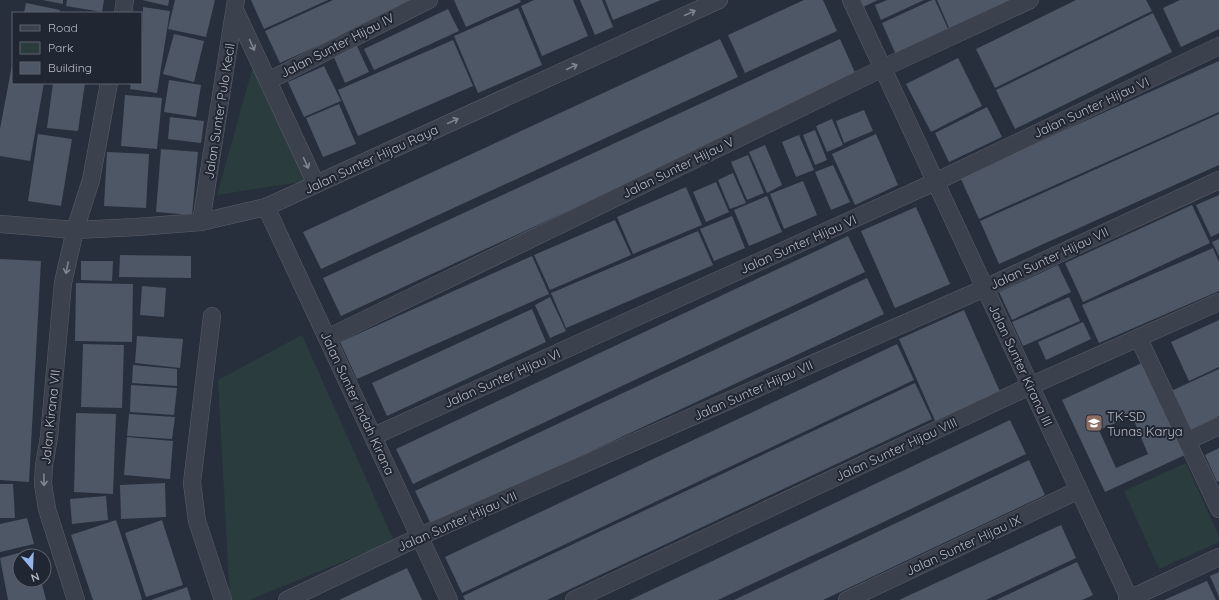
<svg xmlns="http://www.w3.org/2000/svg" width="1219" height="600" font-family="Quicksand,sans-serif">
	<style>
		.green { fill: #2a3c3e }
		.building { fill: #4e5765; fill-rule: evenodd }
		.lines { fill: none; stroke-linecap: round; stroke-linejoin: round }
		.street-casing { stroke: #595f6a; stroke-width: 18 }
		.street { stroke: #3b414d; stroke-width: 17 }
		.oneway { stroke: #7f8590 }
		.labels { text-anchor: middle; stroke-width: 4; stroke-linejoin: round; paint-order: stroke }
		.street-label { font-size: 13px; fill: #b7bdc7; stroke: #202632 }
		.poi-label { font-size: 13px; fill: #b7bdc7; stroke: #202632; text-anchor: start }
	</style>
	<rect width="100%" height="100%" fill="#272f3c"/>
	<g class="green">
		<path d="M253 66 306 181 217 195Z"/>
		<path d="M302 335 394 541 249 600H230L218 380Z"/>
		<path d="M1186 463 1219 536V542L1159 569 1124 491Z"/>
	</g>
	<g class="building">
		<path d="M42 0H63V4Z"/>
		<path d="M67 0H104L102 12 66 6Z"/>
		<path d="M142 0H169L168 6Z"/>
		<path d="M175 0H215L206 37 168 29Z"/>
		<path d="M251 0H328L264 29Z"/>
		<path d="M333 0H419L280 63 265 31Z"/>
		<path d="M454 0H520L521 2 466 27Z"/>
		<path d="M534 0H573L588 36 542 56 521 6Z"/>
		<path d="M580 0H602L613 27 595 35Z"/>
		<path d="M605 0H661L613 20Z"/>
		<path d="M804 0H823L837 31 745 73 728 35Z"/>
		<path d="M858 0H878L861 8Z"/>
		<path d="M887 0H924L881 20 875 5Z"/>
		<path d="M932 0H935L949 31 896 55 882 23Z"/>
		<path d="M937 0H1021L950 30Z"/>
		<path d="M1076 0H1146L1152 11 995 88 976 49Z"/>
		<path d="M1180 0H1219V29L1181 47 1163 8Z"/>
		<path d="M26 3 60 10 59 13H24Z"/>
		<path d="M143 7 170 11 157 93 130 89 131 83H141Z"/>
		<path d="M518 8 542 65 478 93 454 36Z"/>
		<path d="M448 9 459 31 374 70 364 49Z"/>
		<path d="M1153 13 1172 52 1015 129 996 90Z"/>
		<path d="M174 34 204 41 194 82 163 74Z"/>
		<path d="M720 39 738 77 321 269 303 232Z"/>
		<path d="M840 39 857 77 341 316 323 278Z"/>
		<path d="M453 40 473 86 358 136 338 90Z"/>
		<path d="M356 44 369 72 345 83 333 55Z"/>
		<path d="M958 58 982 106 931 132 906 84Z"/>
		<path d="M1219 61V112L979 219 960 177Z"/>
		<path d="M12 65H13V83H44L30 161 0 156V129Z"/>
		<path d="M324 66 341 101 304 117 288 82Z"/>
		<path d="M169 80 201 85 196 117 164 112Z"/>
		<path d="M53 83H85L78 131 47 128Z"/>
		<path d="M125 95 162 98 157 149 121 146Z"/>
		<path d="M339 104 356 144 323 157 306 118Z"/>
		<path d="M987 107 1002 137 949 162 935 133Z"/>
		<path d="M864 110 873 131 844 143 836 121Z"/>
		<path d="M1219 114V165L999 264 980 221Z"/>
		<path d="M170 117 204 121 201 143 168 139Z"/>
		<path d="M832 119 843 145 827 152 816 126Z"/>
		<path d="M815 130 827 160 815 165 803 135Z"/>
		<path d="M38 134 72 139 61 206 28 201Z"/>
		<path d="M876 134 898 185 855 205 832 154Z"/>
		<path d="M799 135 814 170 796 177 782 142Z"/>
		<path d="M765 145 782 185 767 193 749 152Z"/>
		<path d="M161 149 198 152 192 215 156 212Z"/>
		<path d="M107 152 149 154 146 208 104 206Z"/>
		<path d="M748 155 764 193 747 200 731 162Z"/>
		<path d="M833 165 850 202 831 210 815 172Z"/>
		<path d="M733 173 746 203 730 209 718 180Z"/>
		<path d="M803 181 817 215 784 229 770 194Z"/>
		<path d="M716 182 729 212 706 222 693 192Z"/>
		<path d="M686 187 702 225 633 254 617 217Z"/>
		<path d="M1219 195V233L1211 237 1196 205Z"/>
		<path d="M767 196 782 232 749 246 734 210Z"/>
		<path d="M1192 205 1210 243 1083 302 1065 263Z"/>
		<path d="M916 207 950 284 895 308 861 231Z"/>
		<path d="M732 216 745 248 714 261 700 229Z"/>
		<path d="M615 220 631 255 550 290 534 255Z"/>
		<path d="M698 231 713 265 566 328 551 293Z"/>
		<path d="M848 236 865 272 413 484 396 449Z"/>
		<path d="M1219 239V256L1212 242Z"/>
		<path d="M1213 248 1219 262V291L1099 343 1082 305Z"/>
		<path d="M120 255 191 256V278L119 277Z"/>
		<path d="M532 256 549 294 357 379 340 342Z"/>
		<path d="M0 259 41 261 29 482 0 480Z"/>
		<path d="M81 261H113L112 281 81 280Z"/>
		<path d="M1058 265 1071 292 1012 320 999 292Z"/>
		<path d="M867 278 884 314 432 526 415 491Z"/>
		<path d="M76 283 133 284 132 342 75 341Z"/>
		<path d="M142 286 166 288 164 317 140 315Z"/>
		<path d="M550 297 566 331 550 338 535 305Z"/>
		<path d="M1069 297 1080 321 1023 346 1012 322Z"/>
		<path d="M532 309 546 342 387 416 372 383Z"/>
		<path d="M964 310 1001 394 936 423 899 339Z"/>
		<path d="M1219 320V367L1189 381 1171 342Z"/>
		<path d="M1083 322 1091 339 1046 360 1038 342Z"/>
		<path d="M137 336 183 339 180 368 135 363Z"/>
		<path d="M83 344 124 345 122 408 81 407Z"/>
		<path d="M897 344 914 380 462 593 445 557Z"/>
		<path d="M1142 363 1185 455 1105 492 1062 400ZM1132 416 1148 454 1116 468 1099 430Z"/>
		<path d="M133 365 177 369V386L132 383Z"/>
		<path d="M1219 369V416L1190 430 1171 391Z"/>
		<path d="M915 383 932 419 547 600H465L463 596Z"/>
		<path d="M131 385 177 388 174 415 130 412Z"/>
		<path d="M76 413 116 414 113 494 74 492Z"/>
		<path d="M129 414 175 417 172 439 127 436Z"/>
		<path d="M1010 420 1026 454 873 527 718 600H630Z"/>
		<path d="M127 437 173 441 170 479 124 475Z"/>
		<path d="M1219 448V481L1217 482 1205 455Z"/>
		<path d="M1029 460 1045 495 876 575 823 600H734Z"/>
		<path d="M165 483 166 517 121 519 120 485Z"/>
		<path d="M0 484H13L15 518H0Z"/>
		<path d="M106 496 108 520 72 524 70 499Z"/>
		<path d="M27 518 34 544 0 552V524Z"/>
		<path d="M116 520 142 599 141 600H93L71 535Z"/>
		<path d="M162 520 183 585 146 597 125 533Z"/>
		<path d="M1061 525 1076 558 990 598 986 600H899Z"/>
		<path d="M34 549 36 556H20V580H41L46 600H8L0 558Z"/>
		<path d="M1077 562 1093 595 1082 600H996Z"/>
		<path d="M407 568 422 600H339L375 583Z"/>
		<path d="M1219 572V597L1210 576Z"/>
		<path d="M1207 581 1216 600H1164Z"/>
		<path d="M187 587 191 600H151Z"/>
	</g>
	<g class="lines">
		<g class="street-casing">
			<g id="street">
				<path d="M851 0 1130 600"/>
				<path d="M235 10 316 184"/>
				<path d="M123 13 125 0"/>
				<path d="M268 81 429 0"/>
				<path d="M266 207 449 600"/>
				<path d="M201 222 236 0"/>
				<path d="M0 224 75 230 137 227 201 222 266 207 719 0"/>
				<path d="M212 316 192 483 197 521 223 600"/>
				<path d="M327 338 883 68 1030 0"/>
				<path d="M1139 339 1219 509"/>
				<path d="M374 436 935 182 1219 46"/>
				<path d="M1187 441 1219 426"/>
				<path d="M76 600 47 509 43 484 44 466 49 437 63 283 75 230 91 180 109 83"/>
				<path d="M287 600 434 530 985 288 1219 180"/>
				<path d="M574 600 1030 386 1219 302"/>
				<path d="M847 600 1079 490"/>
				<path d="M1127 600 1219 557"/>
			</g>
		</g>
		<use href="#street" class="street"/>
	</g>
	<defs><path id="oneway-shaft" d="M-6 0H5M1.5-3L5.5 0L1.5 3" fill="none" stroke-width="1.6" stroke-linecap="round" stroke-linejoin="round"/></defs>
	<g class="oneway">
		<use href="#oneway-shaft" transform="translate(690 13) rotate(-25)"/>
		<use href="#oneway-shaft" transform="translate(252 45) rotate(66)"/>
		<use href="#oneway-shaft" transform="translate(572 67) rotate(-25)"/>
		<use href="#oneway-shaft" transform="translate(453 121) rotate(-25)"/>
		<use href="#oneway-shaft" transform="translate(306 163) rotate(65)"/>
		<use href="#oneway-shaft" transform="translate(67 268) rotate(102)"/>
		<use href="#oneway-shaft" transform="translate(44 480) rotate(89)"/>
	</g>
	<defs>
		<g id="school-square" transform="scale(0.9)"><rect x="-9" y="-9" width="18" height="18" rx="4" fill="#8d6e63" stroke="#202632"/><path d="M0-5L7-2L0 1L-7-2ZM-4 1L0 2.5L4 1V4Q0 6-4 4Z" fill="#fff"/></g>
	</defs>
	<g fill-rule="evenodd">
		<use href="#school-square" x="1094" y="423"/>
	</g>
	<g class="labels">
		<g class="street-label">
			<text transform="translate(337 45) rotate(-27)" y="5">Jalan Sunter Hijau IV</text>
			<text transform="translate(1091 107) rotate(-25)" y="5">Jalan Sunter Hijau VI</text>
			<text transform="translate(219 111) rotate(-81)" y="5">Jalan Sunter Pulo Kecil</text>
			<text transform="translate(371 159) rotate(-25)" y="5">Jalan Sunter Hijau Raya</text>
			<text transform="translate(678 167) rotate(-26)" y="5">Jalan Sunter Hijau V</text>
			<text transform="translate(798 244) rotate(-24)" y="5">Jalan Sunter Hijau VI</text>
			<text transform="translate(1049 258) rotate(-25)" y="5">Jalan Sunter Hijau VII</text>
			<text transform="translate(1021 365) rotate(65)" y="5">Jalan Sunter Kirana III</text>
			<text transform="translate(502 378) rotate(-24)" y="5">Jalan Sunter Hijau VI</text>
			<text transform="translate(753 390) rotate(-24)" y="5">Jalan Sunter Hijau VII</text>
			<text transform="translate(358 403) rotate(65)" y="5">Jalan Sunter Indah Kirana</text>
			<text transform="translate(50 417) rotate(-84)" y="5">Jalan Kirana VII</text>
			<text transform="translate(896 449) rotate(-25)" y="5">Jalan Sunter Hijau VIII</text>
			<text transform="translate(457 521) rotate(-24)" y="5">Jalan Sunter Hijau VII</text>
			<text transform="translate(963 545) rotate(-25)" y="5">Jalan Sunter Hijau IX</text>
		</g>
		<g class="poi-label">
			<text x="1107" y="421">TK-SD<tspan x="1107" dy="15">Tunas Karya</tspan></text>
		</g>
	</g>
	<rect x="12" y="12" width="130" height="72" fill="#202632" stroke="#5c626e"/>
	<rect x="20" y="25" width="20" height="6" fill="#3b414d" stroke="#5c626e"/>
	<text x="48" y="32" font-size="12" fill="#b7bdc7">Road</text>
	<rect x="20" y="42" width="20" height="12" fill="#2a3c3e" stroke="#5c626e"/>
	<text x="48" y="52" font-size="12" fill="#b7bdc7">Park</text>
	<rect x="20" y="62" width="20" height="12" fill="#4e5765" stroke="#5c626e"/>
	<text x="48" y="72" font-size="12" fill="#b7bdc7">Building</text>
	<g transform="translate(32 568) rotate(161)"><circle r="19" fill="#202632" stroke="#5c626e"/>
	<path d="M0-3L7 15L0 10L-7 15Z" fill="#96b4ed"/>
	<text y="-6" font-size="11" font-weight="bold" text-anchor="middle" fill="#b7bdc7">N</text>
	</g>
</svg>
